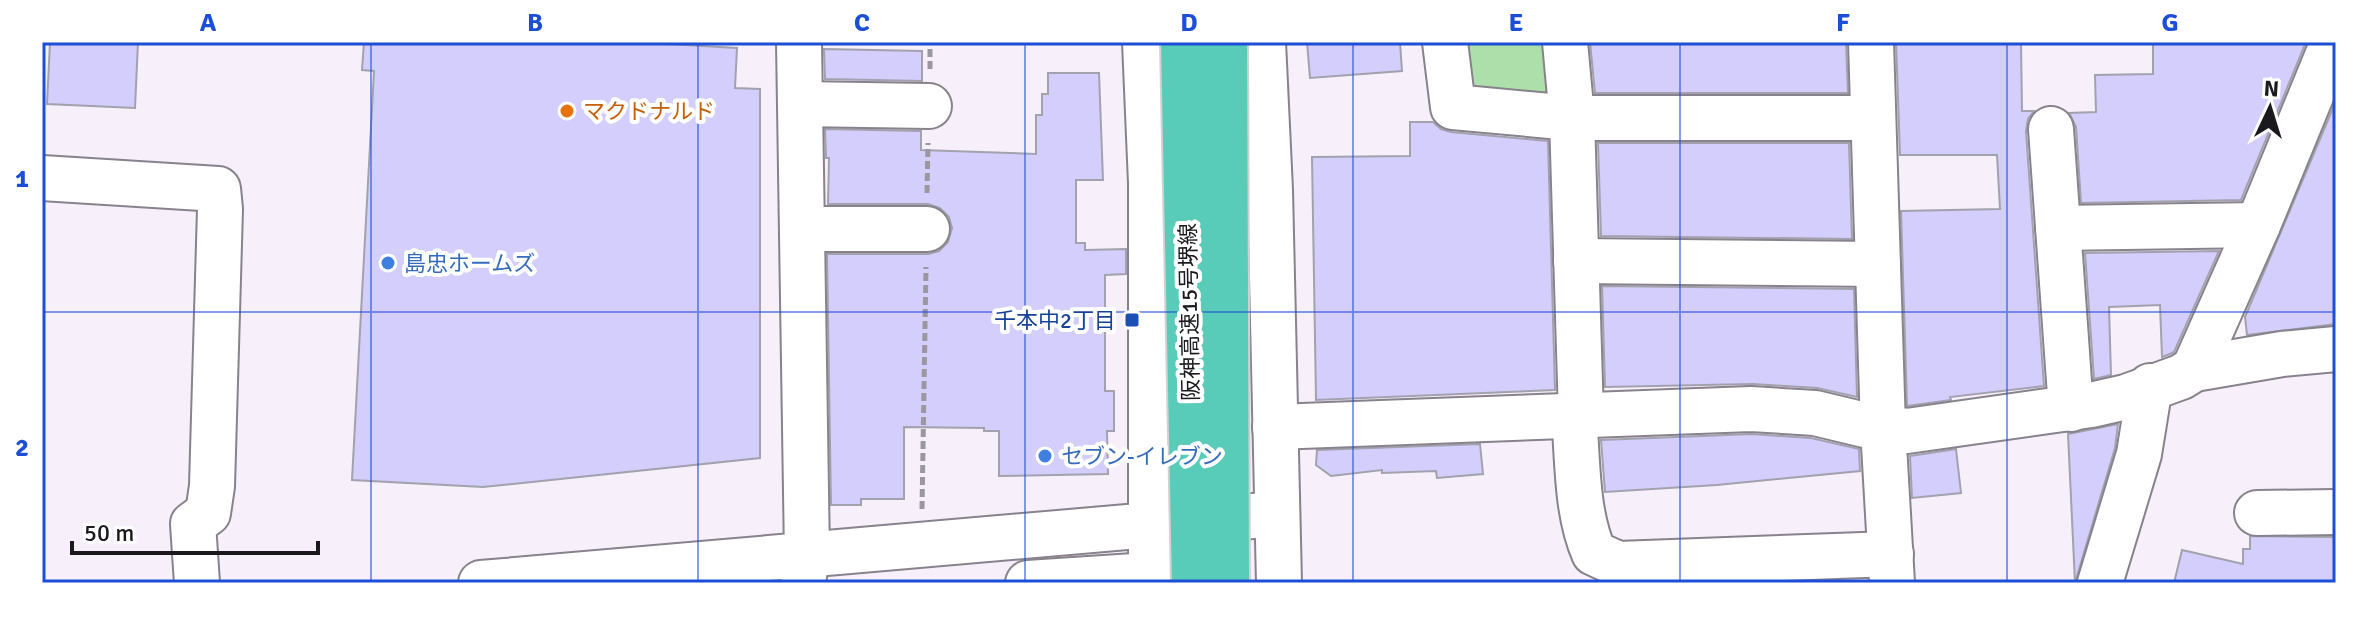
<svg xmlns="http://www.w3.org/2000/svg" width="2378" height="625" font-family="Signika,'Noto Sans JP',sans-serif">
	<style>
		.green { fill: #addfaa }
		.building { fill: #d4cefd; stroke: #a2a1ad; stroke-width: 2 }
		.lines { fill: none; stroke-linecap: round; stroke-linejoin: round }
		.minor-casing { stroke: #88828c; stroke-width: 48 }
		.path { stroke: #9b969f; stroke-width: 5; stroke-dasharray: 8 4; stroke-linecap: butt }
		.minor { stroke: #fff; stroke-width: 44 }
		.highway-bridge-casing { stroke: #d1d1d2; stroke-width: 48; stroke-linecap: butt }
		.highway-bridge { stroke: #59cbb9; stroke-width: 44 }
		.grid { fill: none; stroke: #1d4ed8; stroke-width: 2; stroke-opacity: 0.55 }
		.food-dot { fill: #e8710a; stroke: #fff; stroke-width: 3 }
		.shop-dot { fill: #3f7fe0; stroke: #fff; stroke-width: 3 }
		.transit-dot { fill: #1a4fb4; stroke: #fff; stroke-width: 3 }
		.labels { text-anchor: middle; stroke-width: 8; stroke-linejoin: round; paint-order: stroke }
		.food-label { font-size: 22px; fill: #c56008; stroke: #fff; text-anchor: start }
		.shop-label { font-size: 22px; fill: #366cbe; stroke: #fff; text-anchor: start }
		.street-label { font-size: 22px; fill: #1b191d; stroke: #fff }
		.transit-label { font-size: 22px; fill: #164399; stroke: #fff; text-anchor: end }
		.neatline { fill: none; stroke: #1d4ed8; stroke-width: 3 }
		.grid-label { font-size: 26px; text-anchor: middle; font-weight: bold; fill: #1d4ed8 }
	</style>
	<rect width="100%" height="100%" fill="#f7f0fb"/>
	<path class="green" d="M1460 42H1550L1558 104 1468 99Z"/>
	<g class="building">
		<path d="M50 42H138L135 108 47 104Z"/>
		<path d="M364 42H632L737 48 735 88 760 89V458L483 487 352 480 374 71 362 70Z"/>
		<path d="M1307 42H1400L1402 71 1310 78Z"/>
		<path d="M1590 42H1846L1848 93H1595Z"/>
		<path d="M1896 42H2021L2022 111H2034L2028 119 2026 131 2044 386 1950 397 1951 400 1907 406 1901 211 2000 209 1997 155H1900Z"/>
		<path d="M2153 42H2306L2241 200 2081 203 2076 127 2069 113 2096 112 2095 75 2153 74Z"/>
		<path d="M824 49 922 51V81L825 79Z"/>
		<path d="M1048 73H1099L1103 180H1076V243H1085V250L1126 249V274L1105 275V391H1114V431H1107L1108 474 999 476V431H984V428L904 427V499H861V505H831L827 254H928L939 251 948 242 952 228 949 217 940 208 928 204H828L829 158H826L825 129 921 131V150L1036 154V115H1042V94H1048Z"/>
		<path d="M2336 101V324L2247 335 2245 317Z"/>
		<path d="M1410 122H1433L1441 129 1451 132 1548 141 1555 390 1316 400 1312 157 1410 156Z"/>
		<path d="M1598 143H1849L1852 239 1601 236Z"/>
		<path d="M2219 251 2174 352 2170 354 2162 357 2160 305 2109 307 2111 375 2094 379 2085 253Z"/>
		<path d="M1602 286 1854 289 1857 397 1817 388 1753 384 1605 387Z"/>
		<path d="M2118 424 2115 448 2075 583 2068 434Z"/>
		<path d="M1751 434 1811 438 1859 449 1860 471 1717 485 1605 492 1601 440Z"/>
		<path d="M1480 444 1483 474 1437 478 1436 471 1382 473V470L1331 476 1316 465 1317 450Z"/>
		<path d="M1956 449 1961 493 1912 498 1910 456Z"/>
		<path d="M2250 536 2336 537V583H2174L2182 550 2243 564V549H2250Z"/>
	</g>
	<g class="lines">
		<g class="minor-casing">
			<g id="minor">
				<path d="M799 42 807 555 803 583"/>
				<path d="M1145 42 1151 183V583"/>
				<path d="M1263 42 1270 190 1279 583"/>
				<path d="M1445 42 1453 107 1572 118 1581 416"/>
				<path d="M1565 42 1572 118H1873"/>
				<path d="M1871 42 1883 428 1892 583"/>
				<path d="M800 104 929 106"/>
				<path d="M2051 129 2071 409"/>
				<path d="M42 178 218 189 220 209 212 486 208 513 193 524 197 583"/>
				<path d="M2058 228 2258 225"/>
				<path d="M802 229H927"/>
				<path d="M1576 261 1878 264"/>
				<path d="M2194 369 2258 225 2333 42"/>
				<path d="M1574 416C1578 461 1576 512 1594 553L1618 564 1891 554"/>
				<path d="M1275 427 1751 409 1815 413 1865 425 1907 431 2091 405 2126 397 2181 377 2194 369 2282 354 2336 349"/>
				<path d="M2257 513 2336 512"/>
				<path d="M481 583 1277 514"/>
				<path d="M1028 583 1180 573"/>
				<path d="M2100 583 2139 454 2150 386"/>
			</g>
		</g>
		<g class="path">
			<path d="M930 69V42"/>
			<path d="M927 193 928 143"/>
			<path d="M922 509 926 267"/>
		</g>
		<use href="#minor" class="minor"/>
		<g class="highway-bridge-casing">
			<g id="highway-bridge">
				<path d="M1183 42 1194 583"/>
				<path d="M1225 42 1227 583"/>
			</g>
		</g>
		<use href="#highway-bridge" class="highway-bridge"/>
	</g>
	<path class="grid" d="M371 42V583M698 42V583M1025 42V583M1353 42V583M1680 42V583M2007 42V583M42 312H2336"/>
	<circle class="food-dot" cx="567" cy="111" r="8"/>
	<g class="shop-dot">
		<circle cx="388" cy="263" r="8"/>
		<circle cx="1045" cy="456" r="8"/>
	</g>
	<rect class="transit-dot" x="1124" y="312" width="16" height="16" rx="4"/>
	<g class="labels">
		<g class="food-label">
			<text x="583" y="119">マクドナルド</text>
		</g>
		<g class="shop-label">
			<text x="404" y="271">島忠ホームズ</text>
			<text x="1061" y="464">セブン-イレブン</text>
		</g>
		<g class="street-label">
			<text transform="translate(1189 312) rotate(-91)" y="8">阪神高速15号堺線</text>
		</g>
		<g class="transit-label">
			<text x="1116" y="328">千本中2丁目</text>
		</g>
	</g>
	<rect width="2378" height="625" fill="none" stroke="#ffffff" stroke-width="88"/>
	<g transform="translate(2270 108) rotate(4)" stroke="#ffffff" stroke-width="6" paint-order="stroke">
	<path d="M0-6L14 30L0 20L-14 30Z" fill="#1b191d"/>
	<text y="-12" font-size="22" font-weight="bold" text-anchor="middle" fill="#1b191d">N</text>
	</g>
	<path d="M72 541v12h246v-12" fill="none" stroke="#1b191d" stroke-width="4"/>
	<text x="84" y="541" font-size="24" fill="#1b191d" stroke="#ffffff" stroke-width="6" paint-order="stroke">50 m</text>
	<rect x="44" y="44" width="2290" height="537" class="neatline"/>
	<g class="grid-label">
		<text x="208" y="31">A</text>
		<text x="535" y="31">B</text>
		<text x="862" y="31">C</text>
		<text x="1189" y="31">D</text>
		<text x="1516" y="31">E</text>
		<text x="1843" y="31">F</text>
		<text x="2170" y="31">G</text>
		<text x="22" y="187">1</text>
		<text x="22" y="456">2</text>
	</g>
</svg>
